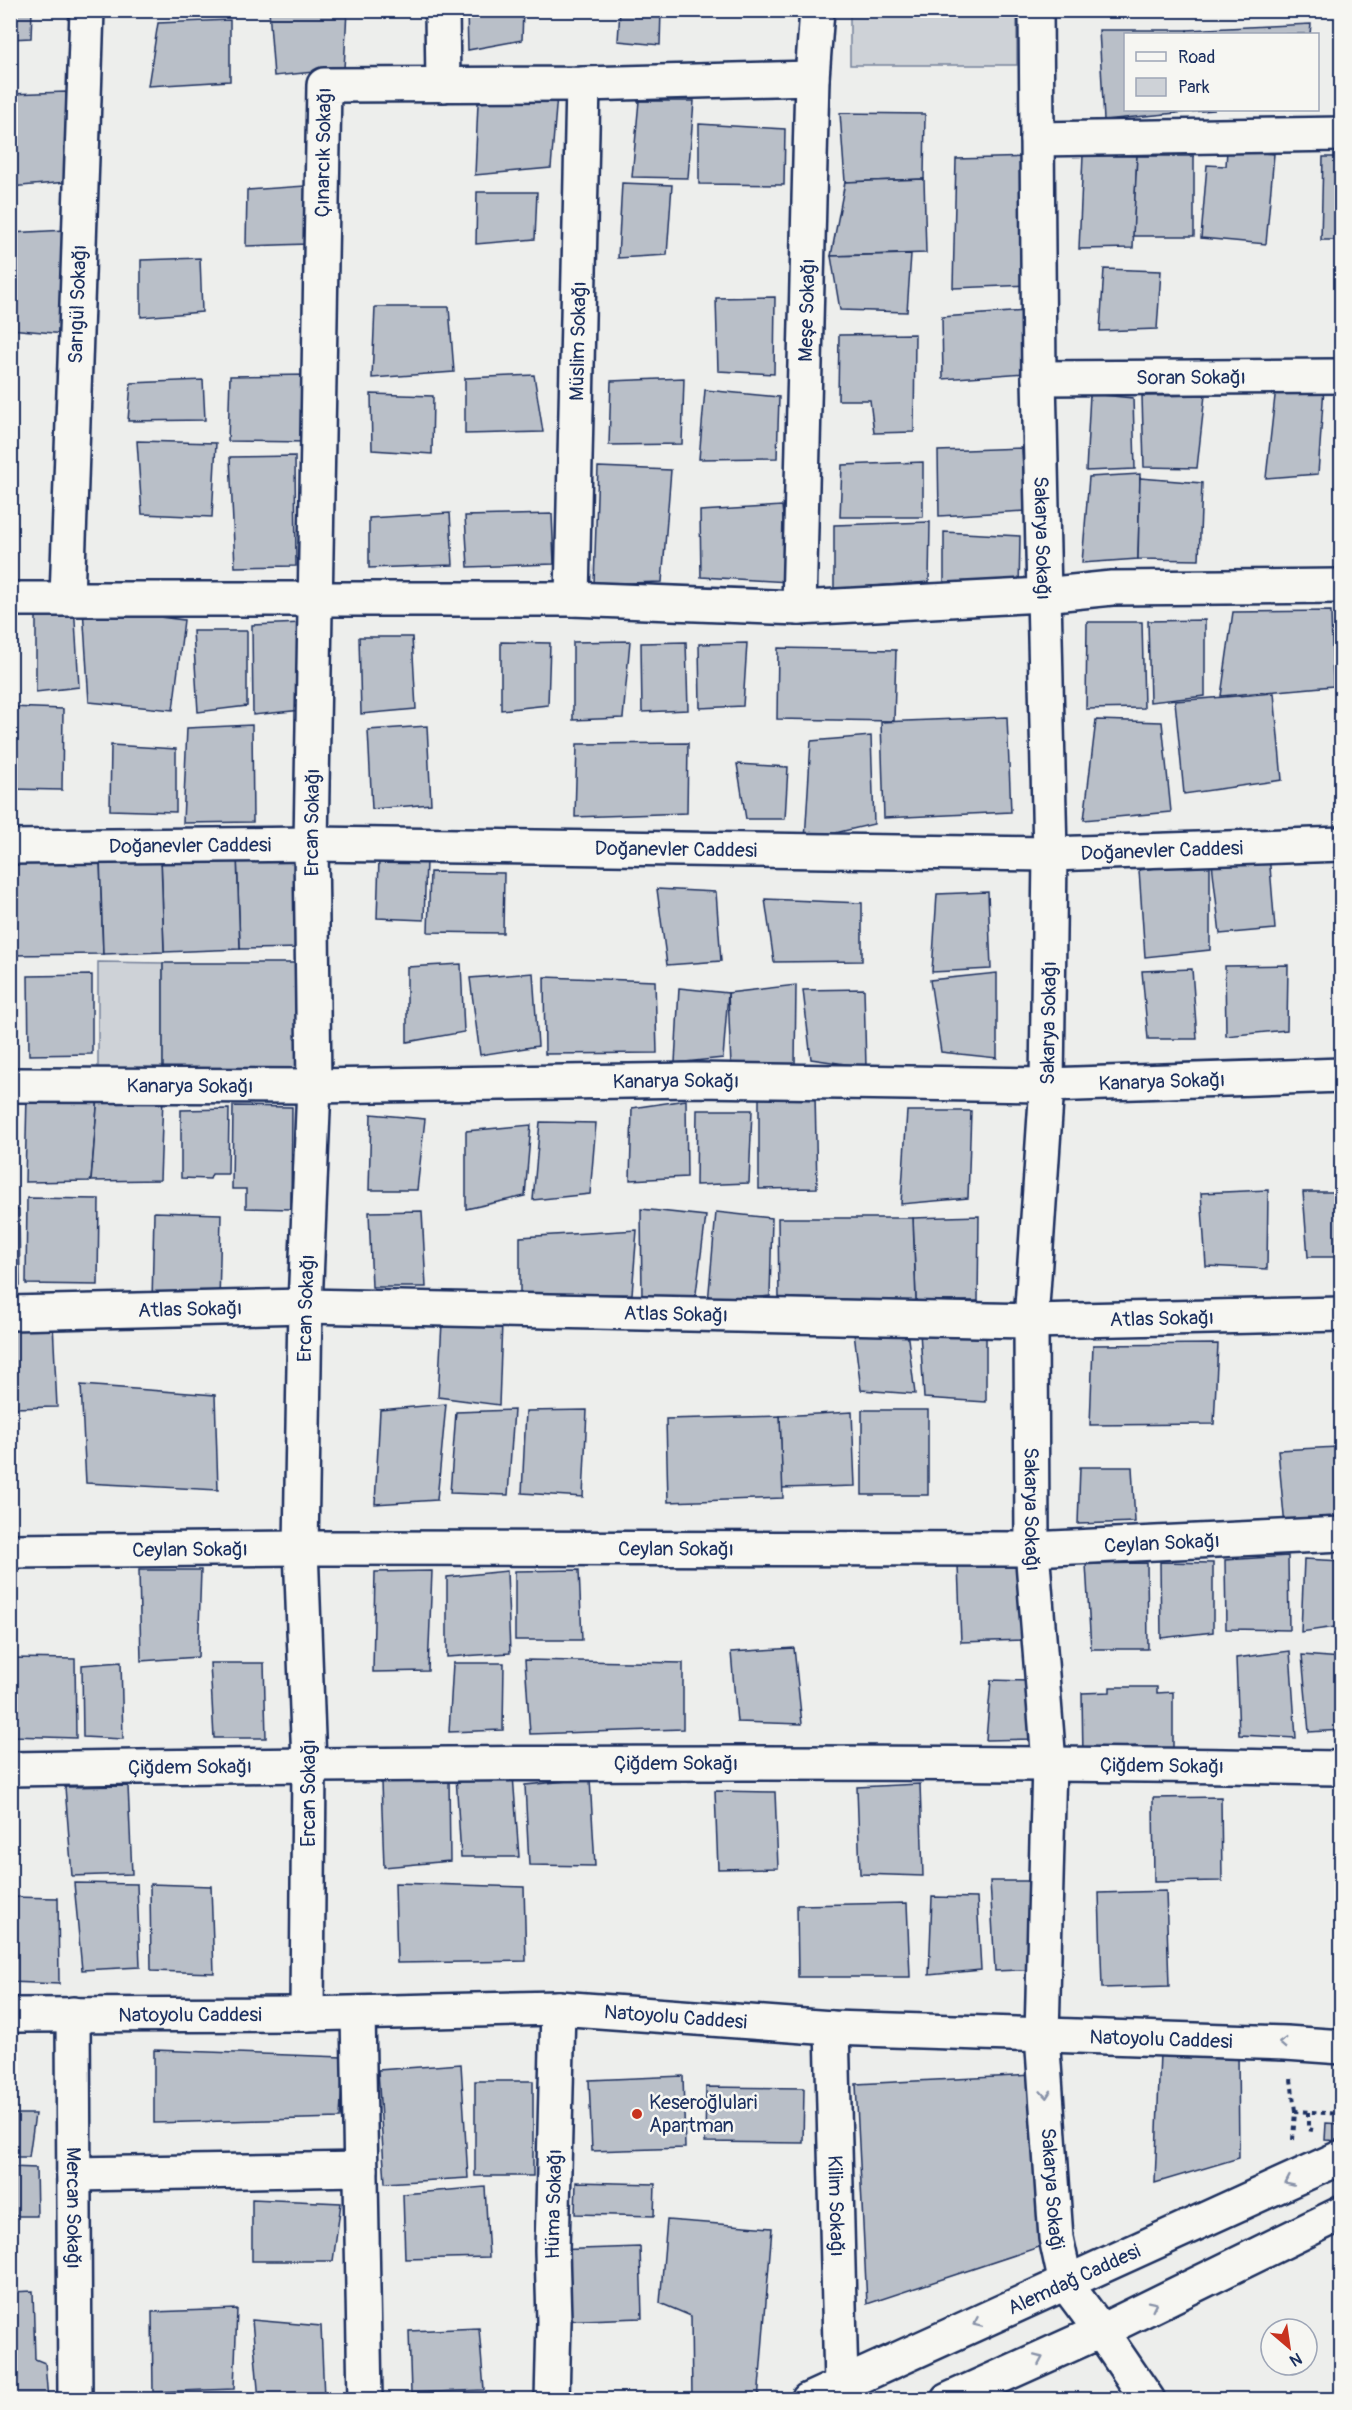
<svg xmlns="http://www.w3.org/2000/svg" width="1352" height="2410" font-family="Pangolin,sans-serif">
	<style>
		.green { fill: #ced2d7; stroke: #74809a; stroke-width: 1.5 }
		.building { fill: #b9bfc8; stroke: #1b2f5e; stroke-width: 1.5 }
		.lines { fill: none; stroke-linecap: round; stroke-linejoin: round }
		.minor-casing { stroke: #1b2f5e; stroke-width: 38 }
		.secondary-casing { stroke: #1b2f5e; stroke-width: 38 }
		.primary-casing { stroke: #1b2f5e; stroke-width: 38 }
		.path { stroke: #1b2f5e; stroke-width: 4; stroke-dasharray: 4.5 4.5; stroke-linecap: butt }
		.minor { stroke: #f6f6f2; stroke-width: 33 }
		.secondary { stroke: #f6f6f2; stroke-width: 33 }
		.primary { stroke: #f6f6f2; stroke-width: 33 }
		.oneway { stroke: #8892a8 }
		.poi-dot { fill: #c8321e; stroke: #f6f6f2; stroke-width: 2 }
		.labels { text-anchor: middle; stroke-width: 5; stroke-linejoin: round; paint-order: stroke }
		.street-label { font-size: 20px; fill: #1b2f5e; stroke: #f6f6f2 }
		.poi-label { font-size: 20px; fill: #1b2f5e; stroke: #f6f6f2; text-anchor: start }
	</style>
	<rect width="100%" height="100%" fill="#edeeec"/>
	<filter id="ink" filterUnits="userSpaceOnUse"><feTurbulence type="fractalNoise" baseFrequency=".0167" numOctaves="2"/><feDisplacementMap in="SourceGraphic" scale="12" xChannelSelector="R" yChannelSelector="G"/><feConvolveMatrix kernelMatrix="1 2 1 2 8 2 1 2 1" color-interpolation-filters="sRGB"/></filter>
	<g filter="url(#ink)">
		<g class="green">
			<rect x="850" y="11" width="167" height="54"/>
			<path d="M98 962 163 963V1076L98 1073Z"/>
		</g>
		<g class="building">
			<path d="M10 10H32L31 38 10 39Z"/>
			<path d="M164 10H233V12L164 14Z"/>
			<path d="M269 10H347L344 69 274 76Z"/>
			<path d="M467 10H523L522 40 468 50Z"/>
			<path d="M620 10H661L660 45 618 41Z"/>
			<path d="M230 20V81L148 86 158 23Z"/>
			<path d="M1311 24 1310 34H1187V30Z"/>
			<path d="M1099 30H1187V34H1126V110H1176V113L1104 120Z"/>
			<path d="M66 92 67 182 10 187V94Z"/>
			<path d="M557 95 551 168 475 175 478 103Z"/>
			<path d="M639 101H694L688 178 632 177Z"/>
			<path d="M1176 110H1215L1176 113Z"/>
			<path d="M840 113 925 114 924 179 845 182Z"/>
			<path d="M699 124 785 129 784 185 699 184Z"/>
			<path d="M1227 150 1274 154 1266 244 1201 238 1207 165 1226 166Z"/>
			<path d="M1083 155 1137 156 1133 248 1079 249Z"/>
			<path d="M1137 156H1194V236H1133Z"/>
			<path d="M1033 157 1032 285 953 288 956 159Z"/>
			<path d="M1323 157H1342V240H1321Z"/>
			<path d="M924 179 926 253 831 256 845 182Z"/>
			<path d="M622 183 672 185 667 255 618 258Z"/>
			<path d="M305 186 307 244 246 246 247 190Z"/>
			<path d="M477 192H537L535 239 476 244Z"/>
			<path d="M66 230 64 334 10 329V233Z"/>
			<path d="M911 254 907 312 840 310 831 256Z"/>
			<path d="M200 258 202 312 141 317V260Z"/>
			<rect x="1336" y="267" width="6" height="78"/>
			<path d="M1104 269 1161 271 1157 329 1100 331Z"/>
			<path d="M775 297 774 374 718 371 716 298Z"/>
			<path d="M375 307H449L454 372 372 378Z"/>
			<path d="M1026 311V373L943 379 942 317Z"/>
			<path d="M915 334 914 432 874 433 870 400H838L839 335Z"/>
			<path d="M313 375 310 442 228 441 230 376Z"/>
			<path d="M534 375 543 432 465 434V378Z"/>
			<path d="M684 378 682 444 609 445 611 381Z"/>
			<path d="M203 380 205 420 128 421 131 383Z"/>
			<path d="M1276 387H1324L1318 474 1266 478Z"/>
			<path d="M705 390 779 397 777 458 699 459Z"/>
			<path d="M371 394 433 396 432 454 372 450Z"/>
			<path d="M1090 394 1133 398 1135 469 1086 471Z"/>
			<path d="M1205 395 1197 468 1144 467 1142 396Z"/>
			<path d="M137 441 216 443 212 517 142 514Z"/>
			<path d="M1022 448 1025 511 939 516 938 451Z"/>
			<path d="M295 456 296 566 235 567 230 457Z"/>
			<path d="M923 462V517H840L842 465Z"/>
			<path d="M598 467 671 470 662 582 594 584Z"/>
			<path d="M1140 474 1138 559 1082 563 1089 477Z"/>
			<path d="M1140 478 1202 483 1199 560 1138 559Z"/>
			<path d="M782 506 789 582 701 577 700 511Z"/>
			<path d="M450 513 453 565 369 568V518Z"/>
			<path d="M552 514 554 564 468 567 465 516Z"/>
			<path d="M930 522 929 582 834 589V525Z"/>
			<path d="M944 532 1020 536 1019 591H944Z"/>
			<path d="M36 603 74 604 79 687 36 692Z"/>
			<path d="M83 608 184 620 173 710 89 702Z"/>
			<path d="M1331 611 1333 686 1221 696 1233 612Z"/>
			<path d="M1205 620V696L1150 702 1148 621Z"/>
			<path d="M1087 622H1142L1144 708 1086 709Z"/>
			<path d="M303 623 302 710 253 715 252 625Z"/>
			<path d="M193 631H247V706L198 712Z"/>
			<path d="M359 637H412L416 709 361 714Z"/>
			<path d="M630 641 623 718 573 720V642Z"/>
			<path d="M501 642 550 643 548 705 501 710Z"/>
			<path d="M686 642 688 710 642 712 641 643Z"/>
			<path d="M747 643 743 706 700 708 699 644Z"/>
			<path d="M778 648 896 650 894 721 777 719Z"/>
			<path d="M1274 693 1282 780 1184 794 1175 701Z"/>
			<path d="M10 707 63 709 62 790 10 789Z"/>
			<path d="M1007 717 1011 812 884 818 881 722Z"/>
			<path d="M1096 720 1162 722 1171 812 1084 820Z"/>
			<path d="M252 725 253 822 183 823 187 728Z"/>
			<path d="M427 726 431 804 372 809 368 730Z"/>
			<path d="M871 736 874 824 805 840 811 741Z"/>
			<path d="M688 743 687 813 575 817 577 744Z"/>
			<path d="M111 745 176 749V812L110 810Z"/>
			<path d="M737 764 788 767 785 819H746Z"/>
			<path d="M1269 854 1275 929 1220 934 1212 863Z"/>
			<path d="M237 855H300L302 948 240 949Z"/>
			<path d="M237 855 240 949 164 952 161 857Z"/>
			<path d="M10 857H100L103 954 10 955Z"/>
			<path d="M100 857H161L164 952 103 954Z"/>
			<path d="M379 859 426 860 424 920 377 918Z"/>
			<path d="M1210 862V950L1145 957 1139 870Z"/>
			<path d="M430 872 504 873 503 933 428 932Z"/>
			<path d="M657 889 716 892 721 961 667 965Z"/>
			<path d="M988 892 991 969 932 972 937 894Z"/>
			<path d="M765 899 862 903V961L774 962Z"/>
			<path d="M1340 955H1342V1044H1341Z"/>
			<path d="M163 963H301V1075L163 1076Z"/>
			<path d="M461 964 464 1032 407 1042V967Z"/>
			<path d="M1288 965 1287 1030 1226 1036 1225 966Z"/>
			<path d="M1192 969 1197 1039H1148L1142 971Z"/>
			<path d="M533 973 538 1046 480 1055 470 978Z"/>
			<path d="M997 973V1058L941 1052 930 980Z"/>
			<path d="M92 975V1054L29 1055 28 976Z"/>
			<path d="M544 977 655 981 657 1053 545 1054Z"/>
			<path d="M796 985 795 1065 731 1066 728 993Z"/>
			<path d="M679 988 728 993 723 1058 675 1063Z"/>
			<path d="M864 989 866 1067 811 1059 803 990Z"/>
			<path d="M759 1094 815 1095 817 1188 759 1189Z"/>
			<path d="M27 1095 98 1096 91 1181 25 1182Z"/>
			<path d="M98 1096 163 1097 160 1180 91 1181Z"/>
			<path d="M686 1100 687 1177 630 1180 632 1108Z"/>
			<path d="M233 1106 292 1107 291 1209 246 1208V1189H232Z"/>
			<path d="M229 1109 228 1174H212L210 1179 181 1178V1110Z"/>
			<path d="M697 1110H752L749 1183 696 1185Z"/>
			<path d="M907 1111H971L968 1198 901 1204Z"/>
			<path d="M371 1114 425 1119 417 1190H369Z"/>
			<path d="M540 1122 596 1123 590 1194 533 1200Z"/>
			<path d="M531 1125 525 1196 466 1209V1131Z"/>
			<path d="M1268 1190 1267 1269 1206 1266 1201 1193Z"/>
			<path d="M1303 1192H1342V1257H1308Z"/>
			<path d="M27 1198 99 1199 98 1285 26 1284Z"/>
			<path d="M641 1209 706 1216 695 1301 642 1297Z"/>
			<path d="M10 1210H19L20 1286H10Z"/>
			<path d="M422 1211 426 1287H372L369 1212Z"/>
			<path d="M154 1212 221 1214 219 1304 152 1302Z"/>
			<path d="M716 1212 772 1218 770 1296 708 1303Z"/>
			<path d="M979 1216 978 1301H916L913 1218Z"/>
			<path d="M778 1218H913L916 1301 779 1298Z"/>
			<path d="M637 1230 632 1294 520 1295V1237Z"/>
			<path d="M442 1322H502L499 1405 438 1397Z"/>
			<path d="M53 1323 57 1407 10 1408V1327Z"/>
			<path d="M853 1325 907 1331 915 1394 861 1390Z"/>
			<path d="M920 1331H986V1402L924 1398Z"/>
			<path d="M1218 1344 1214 1424 1090 1425 1093 1345Z"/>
			<path d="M81 1385 215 1395 218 1490 86 1483Z"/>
			<path d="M446 1404 437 1500 375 1504 380 1410Z"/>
			<path d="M514 1410 508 1495 450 1493 456 1412Z"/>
			<path d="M587 1410 583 1497 522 1493 526 1411Z"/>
			<rect x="862" y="1410" width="66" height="85"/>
			<path d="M852 1412 855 1486 782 1488 780 1416Z"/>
			<path d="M780 1416 783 1498 668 1502 666 1419Z"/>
			<path d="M1338 1447 1339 1526 1285 1527 1278 1450Z"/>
			<path d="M1080 1467H1132L1135 1522 1078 1524Z"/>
			<path d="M1288 1556 1289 1630 1226 1629 1225 1560Z"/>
			<path d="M1304 1559 1342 1561V1626L1301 1632Z"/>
			<path d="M1160 1562 1213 1563V1632L1161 1638Z"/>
			<path d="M1020 1563 1023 1640 961 1642 958 1565Z"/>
			<path d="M1147 1563 1148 1649H1091L1086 1564Z"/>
			<path d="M139 1570H201L198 1657 141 1661Z"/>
			<path d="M579 1570 582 1640H515V1571Z"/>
			<path d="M432 1571 428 1671 373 1672 375 1572Z"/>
			<path d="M507 1571 510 1653 447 1657V1577Z"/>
			<path d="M794 1648 802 1724 737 1722 731 1652Z"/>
			<path d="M1290 1651 1296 1738 1239 1735 1236 1658Z"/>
			<path d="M1302 1655 1342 1658V1730L1309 1732Z"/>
			<path d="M10 1658 75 1659 76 1738 10 1736Z"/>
			<path d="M525 1660 683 1663V1729L530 1734Z"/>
			<path d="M121 1662 123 1739 83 1737 82 1665Z"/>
			<path d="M210 1663H264L266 1738H214Z"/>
			<path d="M453 1663H504L503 1730 449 1732Z"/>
			<path d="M991 1680 1029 1681 1033 1739 986 1740Z"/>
			<path d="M1110 1687H1157V1693L1173 1692V1757H1137V1746L1121 1747V1757L1083 1758 1082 1693 1110 1692Z"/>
			<path d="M513 1775 519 1857H461L456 1776Z"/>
			<path d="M449 1777 450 1861 384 1867 381 1782Z"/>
			<path d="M590 1779 595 1866 529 1865 525 1785Z"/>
			<path d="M920 1784 923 1876 860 1874 857 1787Z"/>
			<path d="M128 1786 132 1874 72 1876 65 1787Z"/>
			<path d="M715 1791 775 1792 778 1868 718 1869Z"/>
			<path d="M1221 1797 1222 1881 1154 1882 1153 1798Z"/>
			<path d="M990 1881H1043V1969L995 1971Z"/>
			<path d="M74 1883 137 1884 140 1967 82 1970Z"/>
			<path d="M395 1883 524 1887 526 1961 397 1963Z"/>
			<path d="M150 1884 211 1886 214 1973 151 1971Z"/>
			<path d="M1166 1891 1169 1986 1102 1988 1099 1893Z"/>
			<path d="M10 1897 58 1898 59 1984 10 1982Z"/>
			<path d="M932 1897 977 1898 981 1970 929 1975Z"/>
			<path d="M907 1903 910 1977H798L797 1905Z"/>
			<path d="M154 2050 343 2057 340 2118 154 2123Z"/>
			<path d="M1238 2052 1239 2158 1155 2183 1160 2053Z"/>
			<path d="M461 2064 468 2178 385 2183 378 2070Z"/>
			<path d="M1033 2075 1042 2246 867 2304 856 2084Z"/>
			<path d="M683 2076 685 2148 592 2151 589 2080Z"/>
			<rect x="475" y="2081" width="58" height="95"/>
			<path d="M706 2087 804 2088 803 2143 705 2142Z"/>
			<path d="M10 2114H35L29 2157H10Z"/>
			<path d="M1326 2123 1342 2124V2141L1325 2140Z"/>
			<path d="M10 2167 36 2168 37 2216H10Z"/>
			<path d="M576 2182 655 2184 654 2216 575 2214Z"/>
			<path d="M485 2187 489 2257 405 2259 403 2194Z"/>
			<path d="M252 2199 341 2203 333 2261H252Z"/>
			<path d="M667 2220 772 2228 758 2400H692L691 2316 660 2303Z"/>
			<path d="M640 2247 642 2318 554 2321 552 2250Z"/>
			<path d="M33 2291 35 2359 45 2363 48 2400H10V2292Z"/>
			<path d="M237 2309 234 2389 153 2392 152 2312Z"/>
			<path d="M252 2320 321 2326 324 2398 259 2400Z"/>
			<path d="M479 2328 484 2390 411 2393 409 2331Z"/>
		</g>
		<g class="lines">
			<g class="minor-casing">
				<g id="minor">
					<path d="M442 10 443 85"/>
					<path id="s1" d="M1036 10 1039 378 1050 854 1047 1085 1031 1321 1032 1549 1049 1763 1042 2035"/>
					<path d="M1037 139 1342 134"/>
					<path id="s2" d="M1039 378 1342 376"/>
					<path id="s3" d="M67 598 87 10"/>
					<path d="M10 599H572L799 608 1043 595 1112 588 1342 586"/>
					<path id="s4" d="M572 599 583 84"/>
					<path id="s5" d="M799 608 812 78 817 10"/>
					<path id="s6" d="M10 847 311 844 1050 854 1342 844"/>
					<path id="s7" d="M10 1085 314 1086 694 1080 1047 1085 1342 1075"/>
					<path id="s8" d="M10 1313 305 1306 1031 1321 1342 1314"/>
					<path id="s9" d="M10 1551 301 1548 1032 1549 1342 1534"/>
					<path id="s10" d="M10 1769C454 1762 898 1760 1342 1768"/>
					<path d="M358 2013 365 2400"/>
					<path id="s11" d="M73 2014 75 2400"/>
					<path id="s12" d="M307 2014 309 1764 301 1548 305 1306 314 1086 311 844 324 85 583 84 812 78"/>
					<path id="s13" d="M832 2028 841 2384"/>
					<path d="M74 2174 361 2169"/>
					<path d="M1101 2331 1148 2400"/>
					<path id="s14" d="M552 2400 554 2321 552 2250 558 2008"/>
				</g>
			</g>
			<g class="secondary-casing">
				<g id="secondary">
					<path id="s15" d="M10 2015 307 2014 558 2008 832 2028 1286 2043 1342 2047"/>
					<path id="s16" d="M1042 2035 1056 2238 1066 2284 1101 2331"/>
				</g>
			</g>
			<g class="primary-casing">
				<g id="primary">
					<path id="s17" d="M808 2400 1342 2157"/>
					<path d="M948 2400 1101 2331 1342 2213"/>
				</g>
			</g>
			<g class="path">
				<path d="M1291 2079 1295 2111"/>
				<path d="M1308 2112V2129L1313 2130"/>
				<path d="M1293 2139 1295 2111 1342 2114"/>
			</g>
			<use href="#minor" class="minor"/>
			<use href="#secondary" class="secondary"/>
			<use href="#primary" class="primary"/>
		</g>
		<defs><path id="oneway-chevron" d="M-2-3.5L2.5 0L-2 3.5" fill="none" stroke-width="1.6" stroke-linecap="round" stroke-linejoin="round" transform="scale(1.5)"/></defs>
		<g class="oneway">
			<use href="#oneway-chevron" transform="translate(1283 2043) rotate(-177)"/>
			<use href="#oneway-chevron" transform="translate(1046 2094) rotate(86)"/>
			<use href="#oneway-chevron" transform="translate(1289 2182) rotate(155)"/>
			<use href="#oneway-chevron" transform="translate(1153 2305) rotate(-26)"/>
			<use href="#oneway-chevron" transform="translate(977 2323) rotate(156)"/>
			<use href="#oneway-chevron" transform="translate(1039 2359) rotate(-24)"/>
		</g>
	</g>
	<circle class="poi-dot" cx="637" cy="2114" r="6"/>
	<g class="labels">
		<g class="street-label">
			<text dy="7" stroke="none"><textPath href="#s12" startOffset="1862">Çınarcık Sokağı</textPath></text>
			<text dy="7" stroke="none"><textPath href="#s3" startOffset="294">Sarıgül Sokağı</textPath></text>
			<text dy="7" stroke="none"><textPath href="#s5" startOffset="298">Meşe Sokağı</textPath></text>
			<text dy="7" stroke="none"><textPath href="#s4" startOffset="258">Müslim Sokağı</textPath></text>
			<text dy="7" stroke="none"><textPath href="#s2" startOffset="152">Soran Sokağı</textPath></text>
			<text dy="7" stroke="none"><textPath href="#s1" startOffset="528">Sakarya Sokağı</textPath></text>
			<text dy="7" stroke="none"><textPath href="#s12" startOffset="1192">Ercan Sokağı</textPath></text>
			<text dy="7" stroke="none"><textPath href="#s6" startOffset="180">Doğanevler Caddesi</textPath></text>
			<text dy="7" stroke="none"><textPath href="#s6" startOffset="666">Doğanevler Caddesi</textPath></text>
			<text dy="7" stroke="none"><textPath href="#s6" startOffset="1152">Doğanevler Caddesi</textPath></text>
			<text transform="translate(1048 1023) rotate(-89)" y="7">Sakarya Sokağı</text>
			<text dy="7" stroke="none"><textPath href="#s7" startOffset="666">Kanarya Sokağı</textPath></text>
			<text dy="7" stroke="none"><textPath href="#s7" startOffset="1152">Kanarya Sokağı</textPath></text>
			<text dy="7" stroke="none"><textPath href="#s7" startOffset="180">Kanarya Sokağı</textPath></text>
			<text dy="7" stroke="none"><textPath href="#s12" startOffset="706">Ercan Sokağı</textPath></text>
			<text dy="7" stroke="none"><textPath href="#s8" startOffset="180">Atlas Sokağı</textPath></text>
			<text dy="7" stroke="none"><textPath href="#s8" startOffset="666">Atlas Sokağı</textPath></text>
			<text dy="7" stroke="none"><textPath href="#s8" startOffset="1152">Atlas Sokağı</textPath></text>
			<text dy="7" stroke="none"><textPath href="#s1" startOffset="1500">Sakarya Sokağı</textPath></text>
			<text dy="7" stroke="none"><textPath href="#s9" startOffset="1152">Ceylan Sokağı</textPath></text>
			<text dy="7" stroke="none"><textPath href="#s9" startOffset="666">Ceylan Sokağı</textPath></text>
			<text dy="7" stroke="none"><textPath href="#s9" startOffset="180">Ceylan Sokağı</textPath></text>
			<text dy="7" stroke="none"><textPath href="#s10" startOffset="666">Çiğdem Sokağı</textPath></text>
			<text dy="7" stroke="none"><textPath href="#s10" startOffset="1152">Çiğdem Sokağı</textPath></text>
			<text dy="7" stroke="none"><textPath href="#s10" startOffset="180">Çiğdem Sokağı</textPath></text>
			<text transform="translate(308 1793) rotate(-90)" y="7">Ercan Sokağı</text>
			<text dy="7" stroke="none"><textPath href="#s15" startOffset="180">Natoyolu Caddesi</textPath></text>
			<text dy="7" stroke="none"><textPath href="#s15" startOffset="666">Natoyolu Caddesi</textPath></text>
			<text dy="7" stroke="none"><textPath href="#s15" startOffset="1152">Natoyolu Caddesi</textPath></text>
			<text dy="7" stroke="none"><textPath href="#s16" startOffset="154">Sakarya Sokaği</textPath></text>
			<text dy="7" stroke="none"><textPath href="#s14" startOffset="196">Hüma Sokağı</textPath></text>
			<text dy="7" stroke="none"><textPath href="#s13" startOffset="178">Kilim Sokağı</textPath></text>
			<text dy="7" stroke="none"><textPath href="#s11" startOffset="194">Mercan Sokağı</textPath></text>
			<text dy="7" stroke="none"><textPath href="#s17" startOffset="292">Alemdağ Caddesi</textPath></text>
		</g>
		<g class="poi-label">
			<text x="649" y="2109">Keseroğlulari<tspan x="649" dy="23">Apartman</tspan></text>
		</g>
	</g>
	<rect width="1352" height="2410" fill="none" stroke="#f6f6f2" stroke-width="36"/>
	<rect x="18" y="18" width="1316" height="2374" fill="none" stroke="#1b2f5e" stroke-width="2" filter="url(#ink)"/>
	<rect x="1124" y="33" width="195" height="78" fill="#f6f6f2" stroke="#9ea6b7" stroke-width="1.5"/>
	<rect x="1136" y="52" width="30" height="9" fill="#f6f6f2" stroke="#9ea6b7" stroke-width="1.5"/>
	<text x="1178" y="63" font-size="18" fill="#1b2f5e">Road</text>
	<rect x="1136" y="78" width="30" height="18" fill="#ced2d7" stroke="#9ea6b7" stroke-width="1.5"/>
	<text x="1178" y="93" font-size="18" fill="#1b2f5e">Park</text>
	<g transform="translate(1289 2347) rotate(151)"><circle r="28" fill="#f6f6f2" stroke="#9ea6b7" stroke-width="1.5"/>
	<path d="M0-4.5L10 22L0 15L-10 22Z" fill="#c8321e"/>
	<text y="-9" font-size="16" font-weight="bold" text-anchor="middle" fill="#1b2f5e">N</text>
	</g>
</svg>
